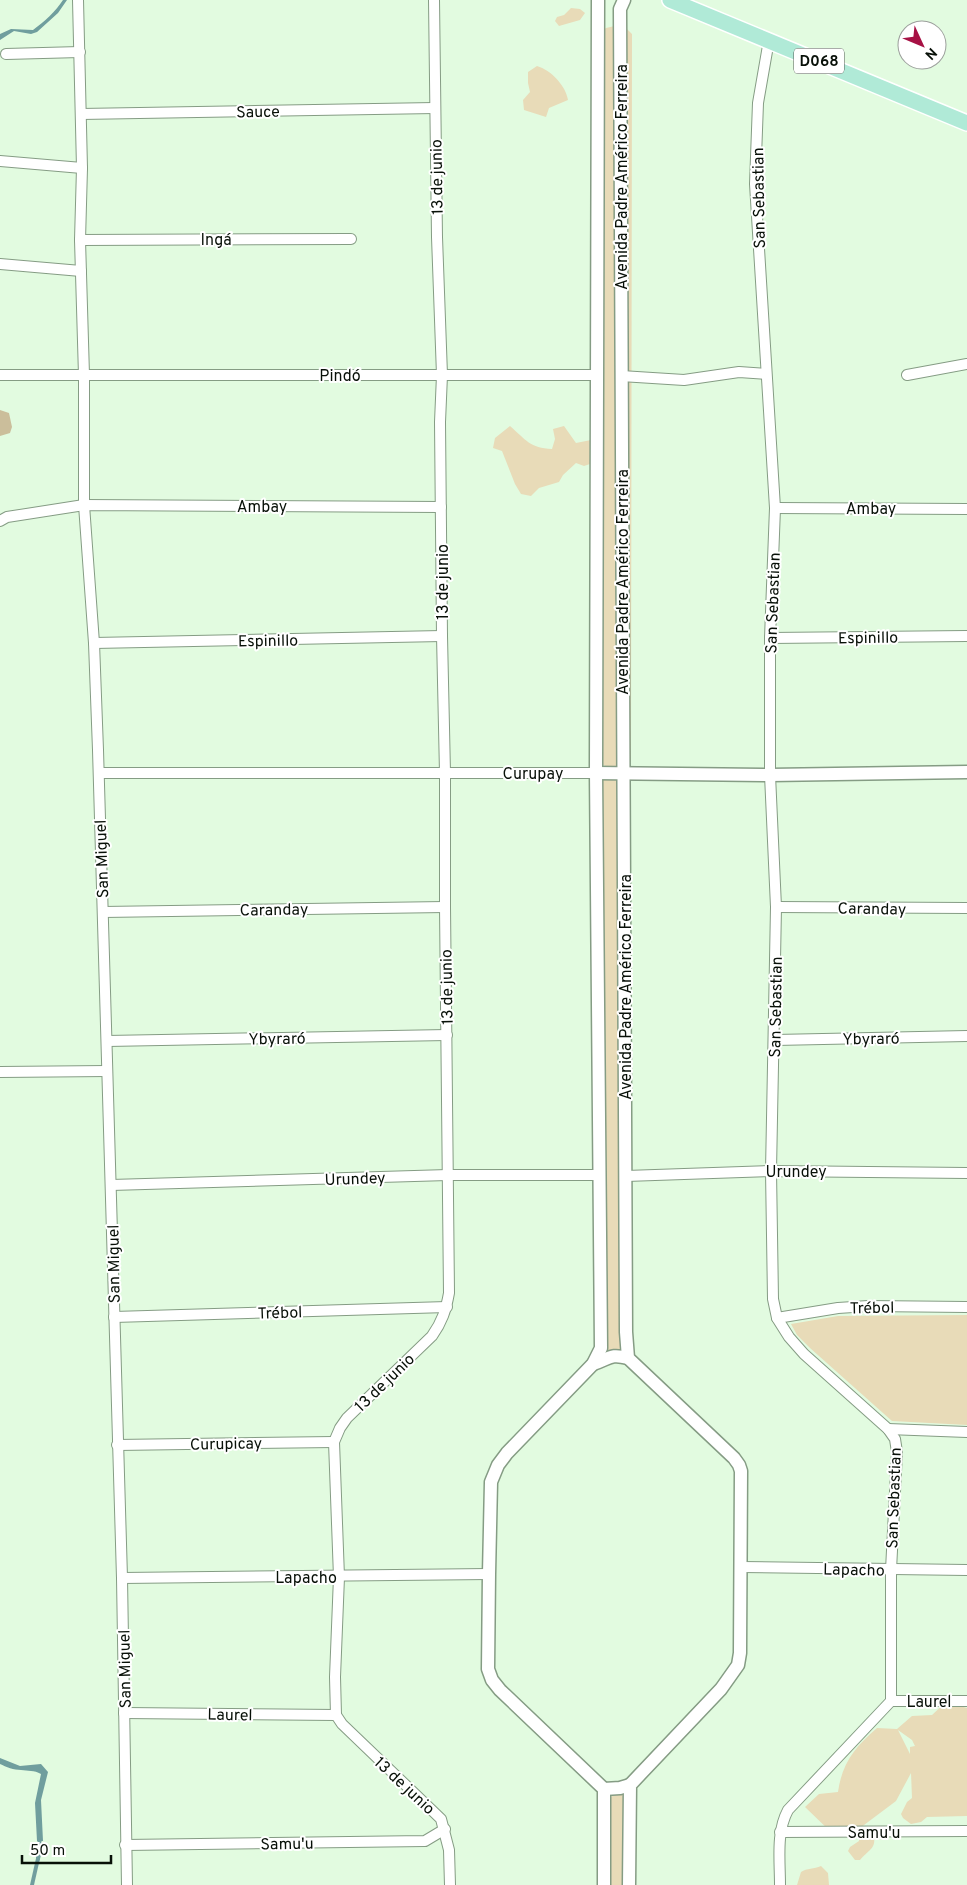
<svg xmlns="http://www.w3.org/2000/svg" width="967" height="1885" font-family="Overpass,sans-serif">
	<style>
		.green { fill: #e8dbb8; fill-rule: evenodd }
		.forest { fill: #cbbe9b }
		.water { fill: #709e9e }
		.lines { fill: none; stroke-linecap: round; stroke-linejoin: round }
		.stream { stroke: #709e9e; stroke-width: 4 }
		.minor-casing { stroke: #859c84; stroke-width: 12 }
		.tertiary-casing { stroke: #859c84; stroke-width: 15 }
		.primary-casing { stroke: #fff; stroke-width: 18 }
		.minor { stroke: #fff; stroke-width: 10 }
		.tertiary { stroke: #fff; stroke-width: 12 }
		.primary { stroke: #b0ead7; stroke-width: 15 }
		.labels { text-anchor: middle; stroke-width: 4; stroke-linejoin: round; paint-order: stroke }
		.shield { fill: #fff; stroke: #525852; stroke-width: 1 }
		.shield-label { font-size: 15px; font-weight: bold; fill: #081008 }
		.street-label { font-size: 16px; fill: #081008; stroke: #fff }
	</style>
	<rect width="100%" height="100%" fill="#e2fbe0"/>
	<g class="green">
		<path d="M571 8 580 9 585 13 580 20 559 26 555 21 557 17 564 15Z"/>
		<path d="M619 25 625 27 632 34 631 761 625 768H608L601 763 593 463 584 466 576 463 563 475 559 482 539 488 531 496 521 494 515 484 502 451 493 448 495 438 510 426C526 440 530 448 552 449L555 439 553 429 564 426 576 443 596 439 602 31 606 28Z"/>
		<path d="M537 66C551 70 566 86 568 100L549 108 546 117 524 110 523 100 530 92 528 83V72Z"/>
		<path d="M629 776 631 780 629 1346 621 1355 605 1352 601 781 603 777Z"/>
		<path d="M967 1315V1425L892 1421 810 1348 797 1335 791 1324 838 1316Z"/>
		<path d="M946 1702 967 1708V1816L927 1817 921 1822 911 1824 903 1818 901 1814 907 1802 912 1798 911 1773 896 1801 852 1834 832 1833 805 1807 819 1794 838 1792C842 1763 855 1747 877 1728L897 1729 912 1716 932 1715ZM898 1730 912 1740 915 1746 910 1747V1754Z"/>
		<path d="M614 1795H625L629 1885H608V1799Z"/>
		<path d="M873 1835C878 1848 867 1851 860 1860H855L848 1851 850 1847 859 1841V1836Z"/>
		<path d="M821 1866 828 1873 829 1885H797L801 1872C807 1868 814 1869 821 1866Z"/>
	</g>
	<path class="forest" d="M0 410 9 413 12 427 10 433 0 436Z"/>
	<g class="water">
		<path d="M63 0H67L58 13 37 32 31 34 14 31 0 40V34L11 29 33 30C44 22 56 11 63 0Z"/>
		<path d="M0 1758 20 1766 41 1764 48 1772 41 1800 43 1841H37L35 1803 41 1774C34 1770 28 1771 21 1770 14 1770 6 1767 0 1764Z"/>
		<path d="M37 1854H41L34 1885H30Z"/>
	</g>
	<g class="lines">
		<path class="stream" d="M38 1859 40 1836"/>
		<g class="minor-casing">
			<g id="minor">
				<path d="M78 0 82 168 80 240 84 375V505L94 643 98 750 122 1578 127 1885"/>
				<path d="M434 0 437 237 442 375 440 422 442 636 445 773V907L449 1293C446 1310 442 1322 432 1336L347 1418 340 1428 334 1442 339 1577 335 1677 336 1715 342 1724 441 1819 449 1850 450 1885"/>
				<path d="M769 40 758 103 755 184 775 508 770 638V775L776 907 771 1171 773 1299 777 1318 789 1337 804 1354 888 1429 895 1439 897 1452 891 1570V1701L788 1810C776 1832 780 1860 780 1885"/>
				<path d="M6 54 80 52"/>
				<path d="M81 114 435 108"/>
				<path d="M0 161 82 168"/>
				<path d="M80 240 351 239"/>
				<path d="M0 264 81 271"/>
				<path d="M0 375H597"/>
				<path d="M907 375 967 364"/>
				<path d="M621 376 684 380 739 372 766 374"/>
				<path d="M775 508 967 509"/>
				<path d="M0 521 7 517 84 505 441 507"/>
				<path d="M770 638 967 636"/>
				<path d="M94 643 442 636"/>
				<path d="M99 773H596"/>
				<path d="M776 907 967 908"/>
				<path d="M103 912 445 907"/>
				<path d="M775 1040 967 1036"/>
				<path d="M107 1041 447 1035"/>
				<path d="M0 1072 107 1071"/>
				<path d="M626 1176 771 1171 967 1173"/>
				<path d="M111 1185 448 1175H599"/>
				<path d="M114 1317 447 1307"/>
				<path d="M777 1318 838 1308 868 1306 967 1307"/>
				<path d="M888 1429 967 1432"/>
				<path d="M117 1445 334 1442"/>
				<path d="M741 1567 967 1570"/>
				<path d="M122 1578 489 1574"/>
				<path d="M891 1701H967"/>
				<path d="M124 1713 336 1715"/>
				<path d="M780 1832 967 1831"/>
				<path d="M125 1845 425 1841 445 1829"/>
			</g>
		</g>
		<g class="tertiary-casing">
			<g id="tertiary">
				<path d="M598 0 596 773 601 1348 593 1364 507 1453 498 1465 491 1482 489 1574 488 1669 492 1680 500 1690 604 1789V1885"/>
				<path d="M624 0 620 9 626 1332 628 1358 734 1458 739 1465 741 1471 740 1653 738 1665 721 1689 630 1785 629 1885"/>
				<path d="M596 773 770 775 967 772"/>
				<path d="M593 1364C610 1359 609 1353 628 1358"/>
				<path d="M604 1789 620 1788 630 1785"/>
			</g>
		</g>
		<g class="primary-casing">
			<path id="primary" d="M670 0 967 123"/>
		</g>
		<use href="#minor" class="minor"/>
		<use href="#tertiary" class="tertiary"/>
		<use href="#primary" class="primary"/>
	</g>
	<g class="labels">
		<rect class="shield" x="794" y="48.5" width="50" height="25" rx="4"/>
		<g class="shield-label">
			<text x="819" y="66">D068</text>
		</g>
		<g class="street-label">
			<text transform="translate(258 111) rotate(-1)" y="6">Sauce</text>
			<text transform="translate(436 177) rotate(-91)" y="6">13 de junio</text>
			<text transform="translate(621 177) rotate(-90)" y="6">Avenida Padre Américo Ferreira</text>
			<text transform="translate(758 198) rotate(-91)" y="6">San Sebastian</text>
			<text x="216" y="245">Ingá</text>
			<text x="340" y="381">Pindó</text>
			<text x="262" y="512">Ambay</text>
			<text x="871" y="514">Ambay</text>
			<text transform="translate(442 582) rotate(-90)" y="6">13 de junio</text>
			<text transform="translate(622 582) rotate(-90)" y="6">Avenida Padre Américo Ferreira</text>
			<text transform="translate(772 603) rotate(-88)" y="6">San Sebastian</text>
			<text transform="translate(868 637) rotate(-1)" y="6">Espinillo</text>
			<text transform="translate(268 640) rotate(-1)" y="6">Espinillo</text>
			<text x="533" y="779">Curupay</text>
			<text transform="translate(101 859) rotate(-92)" y="6">San Miguel</text>
			<text transform="translate(872 908) rotate(1)" y="6">Caranday</text>
			<text transform="translate(274 909) rotate(-1)" y="6">Caranday</text>
			<text transform="translate(446 987) rotate(-91)" y="6">13 de junio</text>
			<text transform="translate(625 987) rotate(-90)" y="6">Avenida Padre Américo Ferreira</text>
			<text transform="translate(775 1007) rotate(-89)" y="6">San Sebastian</text>
			<text transform="translate(277 1038) rotate(-1)" y="6">Ybyraró</text>
			<text transform="translate(871 1038) rotate(-1)" y="6">Ybyraró</text>
			<text x="796" y="1177">Urundey</text>
			<text transform="translate(355 1178) rotate(-2)" y="6">Urundey</text>
			<text transform="translate(113 1264) rotate(-91)" y="6">San Miguel</text>
			<text transform="translate(872 1307) rotate(-1)" y="6">Trébol</text>
			<text transform="translate(280 1312) rotate(-2)" y="6">Trébol</text>
			<text transform="translate(384 1382) rotate(-44)" y="6">13 de junio</text>
			<text transform="translate(226 1443) rotate(-1)" y="6">Curupicay</text>
			<text transform="translate(893 1498) rotate(-88)" y="6">San Sebastian</text>
			<text transform="translate(854 1569) rotate(1)" y="6">Lapacho</text>
			<text x="306" y="1583">Lapacho</text>
			<text transform="translate(124 1669) rotate(-91)" y="6">San Miguel</text>
			<text x="929" y="1707">Laurel</text>
			<text transform="translate(230 1714) rotate(1)" y="6">Laurel</text>
			<text transform="translate(405 1785) rotate(43)" y="6">13 de junio</text>
			<text x="874" y="1838">Samu'u</text>
			<text transform="translate(287 1843) rotate(-1)" y="6">Samu'u</text>
		</g>
	</g>
	<g transform="translate(922 45) rotate(134)"><circle r="24" fill="#ffffff" stroke="#9c9f9c"/>
	<path d="M0-4L9 19L0 12L-9 19Z" fill="#a71144"/>
	<text y="-8" font-size="14" font-weight="bold" text-anchor="middle" fill="#081008">N</text>
	</g>
	<path d="M22 1855v8h89v-8" fill="none" stroke="#081008" stroke-width="2.5"/>
	<text x="30" y="1855" font-size="15" fill="#081008" stroke="#ffffff" stroke-width="4" paint-order="stroke">50 m</text>
</svg>
